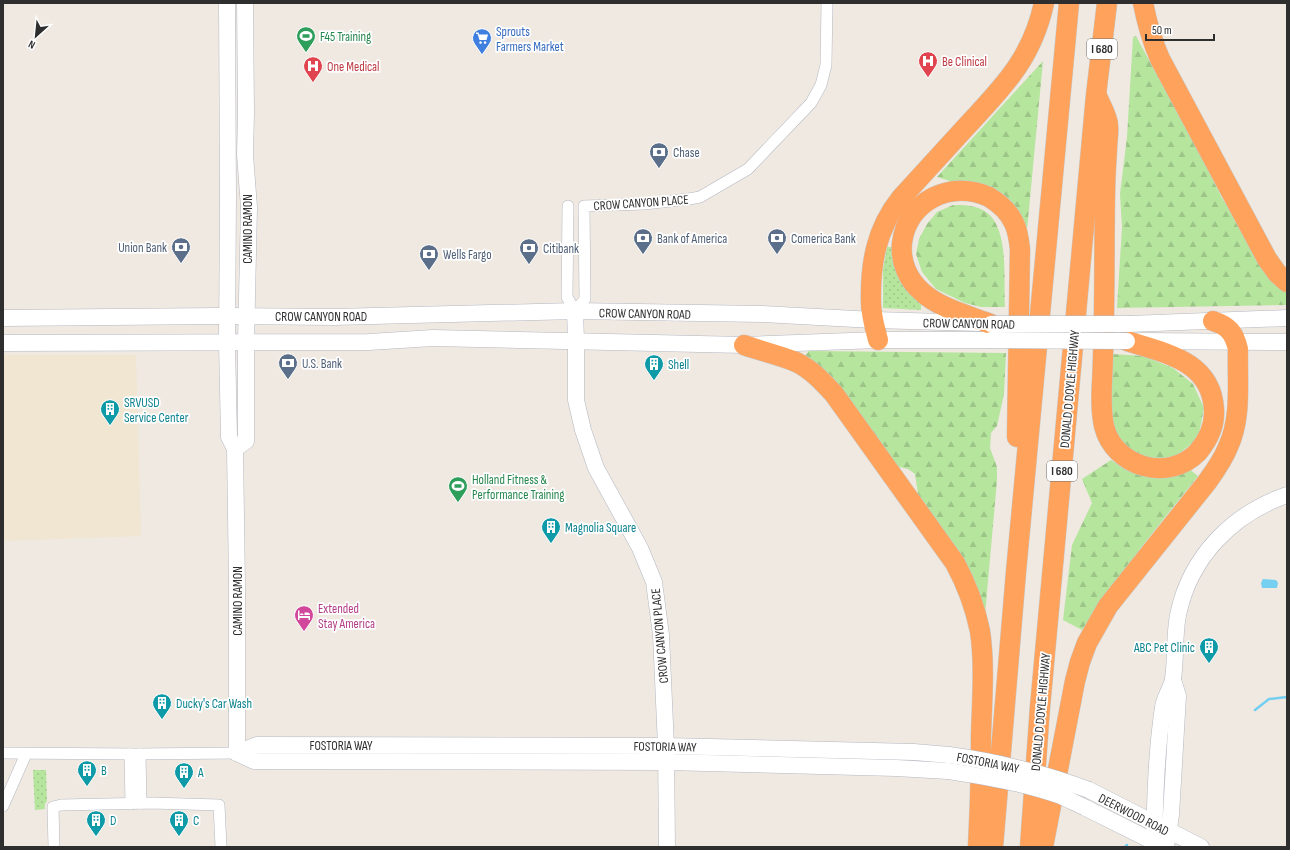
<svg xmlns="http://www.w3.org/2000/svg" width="1290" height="850" font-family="'Sofia Sans Condensed',sans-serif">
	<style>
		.education { fill: #f0e6d1 }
		.grass { fill: url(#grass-dots) }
		.forest { fill: url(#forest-firs) }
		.water { fill: #75cff0 }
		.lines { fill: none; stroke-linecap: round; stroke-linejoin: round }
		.stream { stroke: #75cff0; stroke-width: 2.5 }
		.street-casing { stroke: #b4b7c1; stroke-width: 12 }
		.secondary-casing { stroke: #b4b7c1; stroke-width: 17 }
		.highway-casing { stroke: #c9c9c9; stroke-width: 21 }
		.street { stroke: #fff; stroke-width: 11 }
		.secondary { stroke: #fff; stroke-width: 16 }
		.highway { stroke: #ffa35c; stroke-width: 20 }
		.secondary-bridge-casing { stroke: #b4b7c1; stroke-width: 17; stroke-linecap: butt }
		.secondary-bridge { stroke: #fff; stroke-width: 16 }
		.labels { text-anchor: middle; stroke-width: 3.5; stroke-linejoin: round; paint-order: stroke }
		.shield { fill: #fff; stroke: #6d6d6d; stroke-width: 1 }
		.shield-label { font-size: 12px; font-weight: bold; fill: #2e2e2e }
		.shop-label { font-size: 13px; fill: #366cbe; stroke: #fff; text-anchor: start }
		.leisure-label { font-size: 13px; fill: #27864d; stroke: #fff; text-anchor: start }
		.health-label { font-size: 13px; fill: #be3a42; stroke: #fff; text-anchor: start }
		.service-label { font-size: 13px; fill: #4e5e75; stroke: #fff; text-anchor: start }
		.street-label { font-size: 13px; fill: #2e2e2e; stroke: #fff }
		.culture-label { font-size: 13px; fill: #0d838f; stroke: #fff; text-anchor: start }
		.hotel-label { font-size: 13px; fill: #b23c85; stroke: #fff; text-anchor: start }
	</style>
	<defs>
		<pattern id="grass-dots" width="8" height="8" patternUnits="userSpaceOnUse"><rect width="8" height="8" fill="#b6e59e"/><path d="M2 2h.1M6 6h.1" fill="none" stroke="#9dc588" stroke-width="1.8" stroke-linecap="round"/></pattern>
		<pattern id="forest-firs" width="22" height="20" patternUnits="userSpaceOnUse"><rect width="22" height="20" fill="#b6e59e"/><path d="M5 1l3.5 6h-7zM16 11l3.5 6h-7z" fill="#9dc588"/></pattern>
	</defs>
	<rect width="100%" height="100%" fill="#efe9e1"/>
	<path class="education" d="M3 355H136L141 536 3 541Z"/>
	<g class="grass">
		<path d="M887 247H894L921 302V310L883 308V269Z"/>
		<path d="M33 770H46L47 801 45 804V809L35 810Z"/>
	</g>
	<g class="forest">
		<path d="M1136 36 1202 158 1222 198 1250 243 1276 282 1287 293V305L1117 308 1122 227 1120 194 1127 137 1133 37Z"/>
		<path d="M1043 61 1027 230 984 187 950 181 937 177Z"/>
		<path d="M953 205C964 205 976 205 986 212 1010 229 1003 281 1005 307H981L965 303 936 289 922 272 916 254 919 239 927 224 937 212Z"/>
		<path d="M809 351 1006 353 1004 394 997 426 991 433 990 448 997 467V480L985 615 918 494 915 474 908 469 896 466 802 360Z"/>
		<path d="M1112 354 1143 356 1173 368 1193 384 1204 408 1198 439 1177 455 1157 460 1132 452 1118 438 1110 420Z"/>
		<path d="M1111 460 1123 468 1144 476 1188 468 1198 476C1158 526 1117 576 1082 630L1063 620 1072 545 1092 503 1082 479Z"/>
	</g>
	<path class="water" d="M1263 579 1276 580 1278 583 1277 588H1262L1261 583Z"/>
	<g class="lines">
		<g class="stream">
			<path d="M1255 710 1269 699 1287 697"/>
			<path d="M1125 847 1127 845"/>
		</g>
		<g class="street-casing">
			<g id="street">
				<path d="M568 206 567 297 575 311 585 299 584 206 644 204 689 199 700 197 748 169 811 103 821 85 826 65 827 3"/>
				<path d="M3 753 136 754 237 753"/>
				<path d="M130 754 131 804"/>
				<path d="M140 754 141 803"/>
				<path d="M3 806 26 754"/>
				<path d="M54 847 53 807 61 805 152 803 219 805 221 847"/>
			</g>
		</g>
		<g class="secondary-casing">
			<g id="secondary">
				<path d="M227 3 228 197 227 343 229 437 235 449 237 584V753"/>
				<path d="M575 311 576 341V400L583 430 596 468 640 548 654 582 661 635 666 746 667 847"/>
				<path d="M3 318 218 316 334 317 575 311 762 314 874 320 980 323"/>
				<path d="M1129 324 1287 318"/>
				<path d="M1140 341 1287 342"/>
				<path d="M3 343 369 342 433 338 744 345 878 340H991"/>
				<path d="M235 449 246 441V343L249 207 245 155 246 112 245 3"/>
				<path d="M237 753 257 745 666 746 914 752 949 755"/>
				<path d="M237 753 254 761 666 762 896 768 948 771"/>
				<path d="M1089 790 1201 847"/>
				<path d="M1086 808 1162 846"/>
				<path d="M1154 847C1155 801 1156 754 1163 707 1164 698 1171 689 1173 679 1176 658 1174 636 1178 615 1190 557 1232 514 1287 495"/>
				<path d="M1166 847 1171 815 1178 696 1173 680"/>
			</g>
		</g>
		<g class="highway-casing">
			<g id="highway">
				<path d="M1143 3C1147 23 1152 41 1160 59L1267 259 1277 273 1287 282"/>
				<path d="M1097 96C1100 104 1108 117 1108 125 1109 133 1107 142 1107 150 1106 165 1105 181 1105 196 1104 249 1105 302 1103 355 1103 378 1099 403 1104 426 1114 467 1168 483 1198 452 1208 440 1215 426 1214 410 1212 361 1165 353 1127 341"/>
				<path d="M991 324C970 316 939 308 922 292 908 280 900 262 902 243 907 201 951 179 989 197 999 203 1009 212 1014 223 1018 231 1019 240 1020 249L1017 437"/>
				<path d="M878 340C875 328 871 315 871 303 870 264 876 229 901 198 923 174 944 151 965 128 1003 87 1032 59 1044 3"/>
				<path d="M744 345C761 351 779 355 796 362 811 369 823 382 834 394L955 563C967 585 975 607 980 631 985 665 982 701 981 735 981 772 980 810 978 847"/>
				<path d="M993 847 1016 572 1069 3"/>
				<path d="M1030 847 1040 707 1096 95 1107 3"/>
				<path d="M1043 847 1075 681 1080 662 1087 643 1108 606 1207 482C1215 471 1223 460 1228 447 1242 417 1237 381 1238 349 1234 333 1229 326 1213 321"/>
			</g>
		</g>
		<use href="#street" class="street"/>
		<use href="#secondary" class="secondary"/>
		<use href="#highway" class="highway"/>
		<g class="secondary-bridge-casing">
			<g id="secondary-bridge">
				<path d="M991 324H1129"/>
				<path d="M991 340 1127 341"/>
				<path d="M949 755C999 762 1041 772 1089 790"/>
				<path d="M948 771C986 777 1025 783 1061 796 1069 800 1078 804 1086 808"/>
			</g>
		</g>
		<use href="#secondary-bridge" class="secondary-bridge"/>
	</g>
	<defs>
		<g id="stadium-pin" transform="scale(1)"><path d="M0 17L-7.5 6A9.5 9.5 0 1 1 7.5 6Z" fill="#2e9e5b" stroke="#fff"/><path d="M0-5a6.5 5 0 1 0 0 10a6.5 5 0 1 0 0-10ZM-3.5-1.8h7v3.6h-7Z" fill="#fff"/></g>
		<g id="supermarket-pin" transform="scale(1)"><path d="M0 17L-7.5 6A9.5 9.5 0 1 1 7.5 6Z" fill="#3f7fe0" stroke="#fff"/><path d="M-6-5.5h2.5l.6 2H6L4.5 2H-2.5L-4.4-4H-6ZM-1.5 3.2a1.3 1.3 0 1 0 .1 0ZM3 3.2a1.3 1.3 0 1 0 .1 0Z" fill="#fff"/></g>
		<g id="hospital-pin" transform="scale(1)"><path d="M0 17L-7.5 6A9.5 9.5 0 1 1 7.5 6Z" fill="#e0444e" stroke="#fff"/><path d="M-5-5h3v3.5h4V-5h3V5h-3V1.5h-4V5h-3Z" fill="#fff"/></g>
		<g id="bank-pin" transform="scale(1)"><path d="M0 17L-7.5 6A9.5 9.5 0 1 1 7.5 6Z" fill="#5c6f8a" stroke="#fff"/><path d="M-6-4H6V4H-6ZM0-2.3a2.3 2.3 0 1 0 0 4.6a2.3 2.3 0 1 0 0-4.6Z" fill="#fff"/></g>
		<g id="building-pin" transform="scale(1)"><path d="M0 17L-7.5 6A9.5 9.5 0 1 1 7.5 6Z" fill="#0f9aa8" stroke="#fff"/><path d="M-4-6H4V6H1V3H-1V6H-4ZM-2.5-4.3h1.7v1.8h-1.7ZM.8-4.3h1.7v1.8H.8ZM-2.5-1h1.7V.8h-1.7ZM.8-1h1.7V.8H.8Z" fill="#fff"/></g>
		<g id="hotel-pin" transform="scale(1)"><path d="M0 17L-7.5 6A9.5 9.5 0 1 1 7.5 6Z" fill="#d1479c" stroke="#fff"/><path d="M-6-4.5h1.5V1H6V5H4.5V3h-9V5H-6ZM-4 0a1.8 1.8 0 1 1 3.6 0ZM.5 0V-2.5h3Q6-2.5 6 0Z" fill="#fff"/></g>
	</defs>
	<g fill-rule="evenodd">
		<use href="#stadium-pin" x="306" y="36"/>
		<use href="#supermarket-pin" x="482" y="38"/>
		<use href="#hospital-pin" x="928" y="61"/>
		<use href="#hospital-pin" x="313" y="66"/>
		<use href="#bank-pin" x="659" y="152"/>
		<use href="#bank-pin" x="643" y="238"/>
		<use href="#bank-pin" x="777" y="238"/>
		<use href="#bank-pin" x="181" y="247"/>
		<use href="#bank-pin" x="529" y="248"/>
		<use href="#bank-pin" x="429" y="254"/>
		<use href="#bank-pin" x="288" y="363"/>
		<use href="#building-pin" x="654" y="364"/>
		<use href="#building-pin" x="110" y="409"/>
		<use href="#stadium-pin" x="458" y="486"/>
		<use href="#building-pin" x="551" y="527"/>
		<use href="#hotel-pin" x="304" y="615"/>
		<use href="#building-pin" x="1209" y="647"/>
		<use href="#building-pin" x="162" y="703"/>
		<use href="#building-pin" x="87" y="770"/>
		<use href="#building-pin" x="184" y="772"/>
		<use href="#building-pin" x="96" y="820"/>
		<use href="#building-pin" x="179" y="820"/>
	</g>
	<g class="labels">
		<g class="shield">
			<rect x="1087" y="39" width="30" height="20" rx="3"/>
			<rect x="1047" y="461" width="30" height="20" rx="3"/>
		</g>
		<g class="shield-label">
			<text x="1102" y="53">I 680</text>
			<text x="1062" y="475">I 680</text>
		</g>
		<g class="shop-label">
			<text x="496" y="36">Sprouts<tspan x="496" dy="15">Farmers Market</tspan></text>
		</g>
		<g class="leisure-label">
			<text x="320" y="41">F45 Training</text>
			<text x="472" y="484">Holland Fitness &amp;<tspan x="472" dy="15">Performance Training</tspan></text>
		</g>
		<g class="health-label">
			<text x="942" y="66">Be Clinical</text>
			<text x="327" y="71">One Medical</text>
		</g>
		<g class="service-label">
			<text x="673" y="157">Chase</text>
			<text x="657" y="243">Bank of America</text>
			<text x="791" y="243">Comerica Bank</text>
			<text x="167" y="252" text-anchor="end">Union Bank</text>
			<text x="543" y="253">Citibank</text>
			<text x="443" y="259">Wells Fargo</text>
			<text x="302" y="368">U.S. Bank</text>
		</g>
		<g class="street-label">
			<text transform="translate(641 202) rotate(-4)" y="5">CROW CANYON PLACE</text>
			<text transform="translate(247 229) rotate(-90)" y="5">CAMINO RAMON</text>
			<text transform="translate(645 313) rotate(1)" y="5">CROW CANYON ROAD</text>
			<text x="321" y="321">CROW CANYON ROAD</text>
			<text transform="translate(969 323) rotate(1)" y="5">CROW CANYON ROAD</text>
			<text transform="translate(1069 389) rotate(-85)" y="5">DONALD D DOYLE HIGHWAY</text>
			<text transform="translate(237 601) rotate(-90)" y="5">CAMINO RAMON</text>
			<text transform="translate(659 636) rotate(-95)" y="5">CROW CANYON PLACE</text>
			<text transform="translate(1040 712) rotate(-85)" y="5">DONALD D DOYLE HIGHWAY</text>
			<text x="341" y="750">FOSTORIA WAY</text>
			<text transform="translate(665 746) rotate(1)" y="5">FOSTORIA WAY</text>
			<text transform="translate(988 762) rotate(11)" y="5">FOSTORIA WAY</text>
			<text transform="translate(1134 814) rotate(27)" y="5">DEERWOOD ROAD</text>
		</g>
		<g class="culture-label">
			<text x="668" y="369">Shell</text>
			<text x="124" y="407">SRVUSD<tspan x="124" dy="15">Service Center</tspan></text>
			<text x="565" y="532">Magnolia Square</text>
			<text x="1195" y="652" text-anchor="end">ABC Pet Clinic</text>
			<text x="176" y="708">Ducky's Car Wash</text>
			<text x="101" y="775">B</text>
			<text x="198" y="777">A</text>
			<text x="110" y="825">D</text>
			<text x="193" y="825">C</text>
		</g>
		<g class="hotel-label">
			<text x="318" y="613">Extended<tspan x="318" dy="15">Stay America</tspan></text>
		</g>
	</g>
	<rect width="1290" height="850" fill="none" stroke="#2e2e2e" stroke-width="8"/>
	<g transform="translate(36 36) rotate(207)" stroke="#ffffff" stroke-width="3" paint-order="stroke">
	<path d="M0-3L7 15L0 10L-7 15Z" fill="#2e2e2e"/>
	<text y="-6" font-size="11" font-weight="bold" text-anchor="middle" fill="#2e2e2e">N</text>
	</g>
	<path d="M1146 34v6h68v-6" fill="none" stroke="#2e2e2e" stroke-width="2"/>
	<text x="1152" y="34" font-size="12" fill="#2e2e2e" stroke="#ffffff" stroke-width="3" paint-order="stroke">50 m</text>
</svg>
